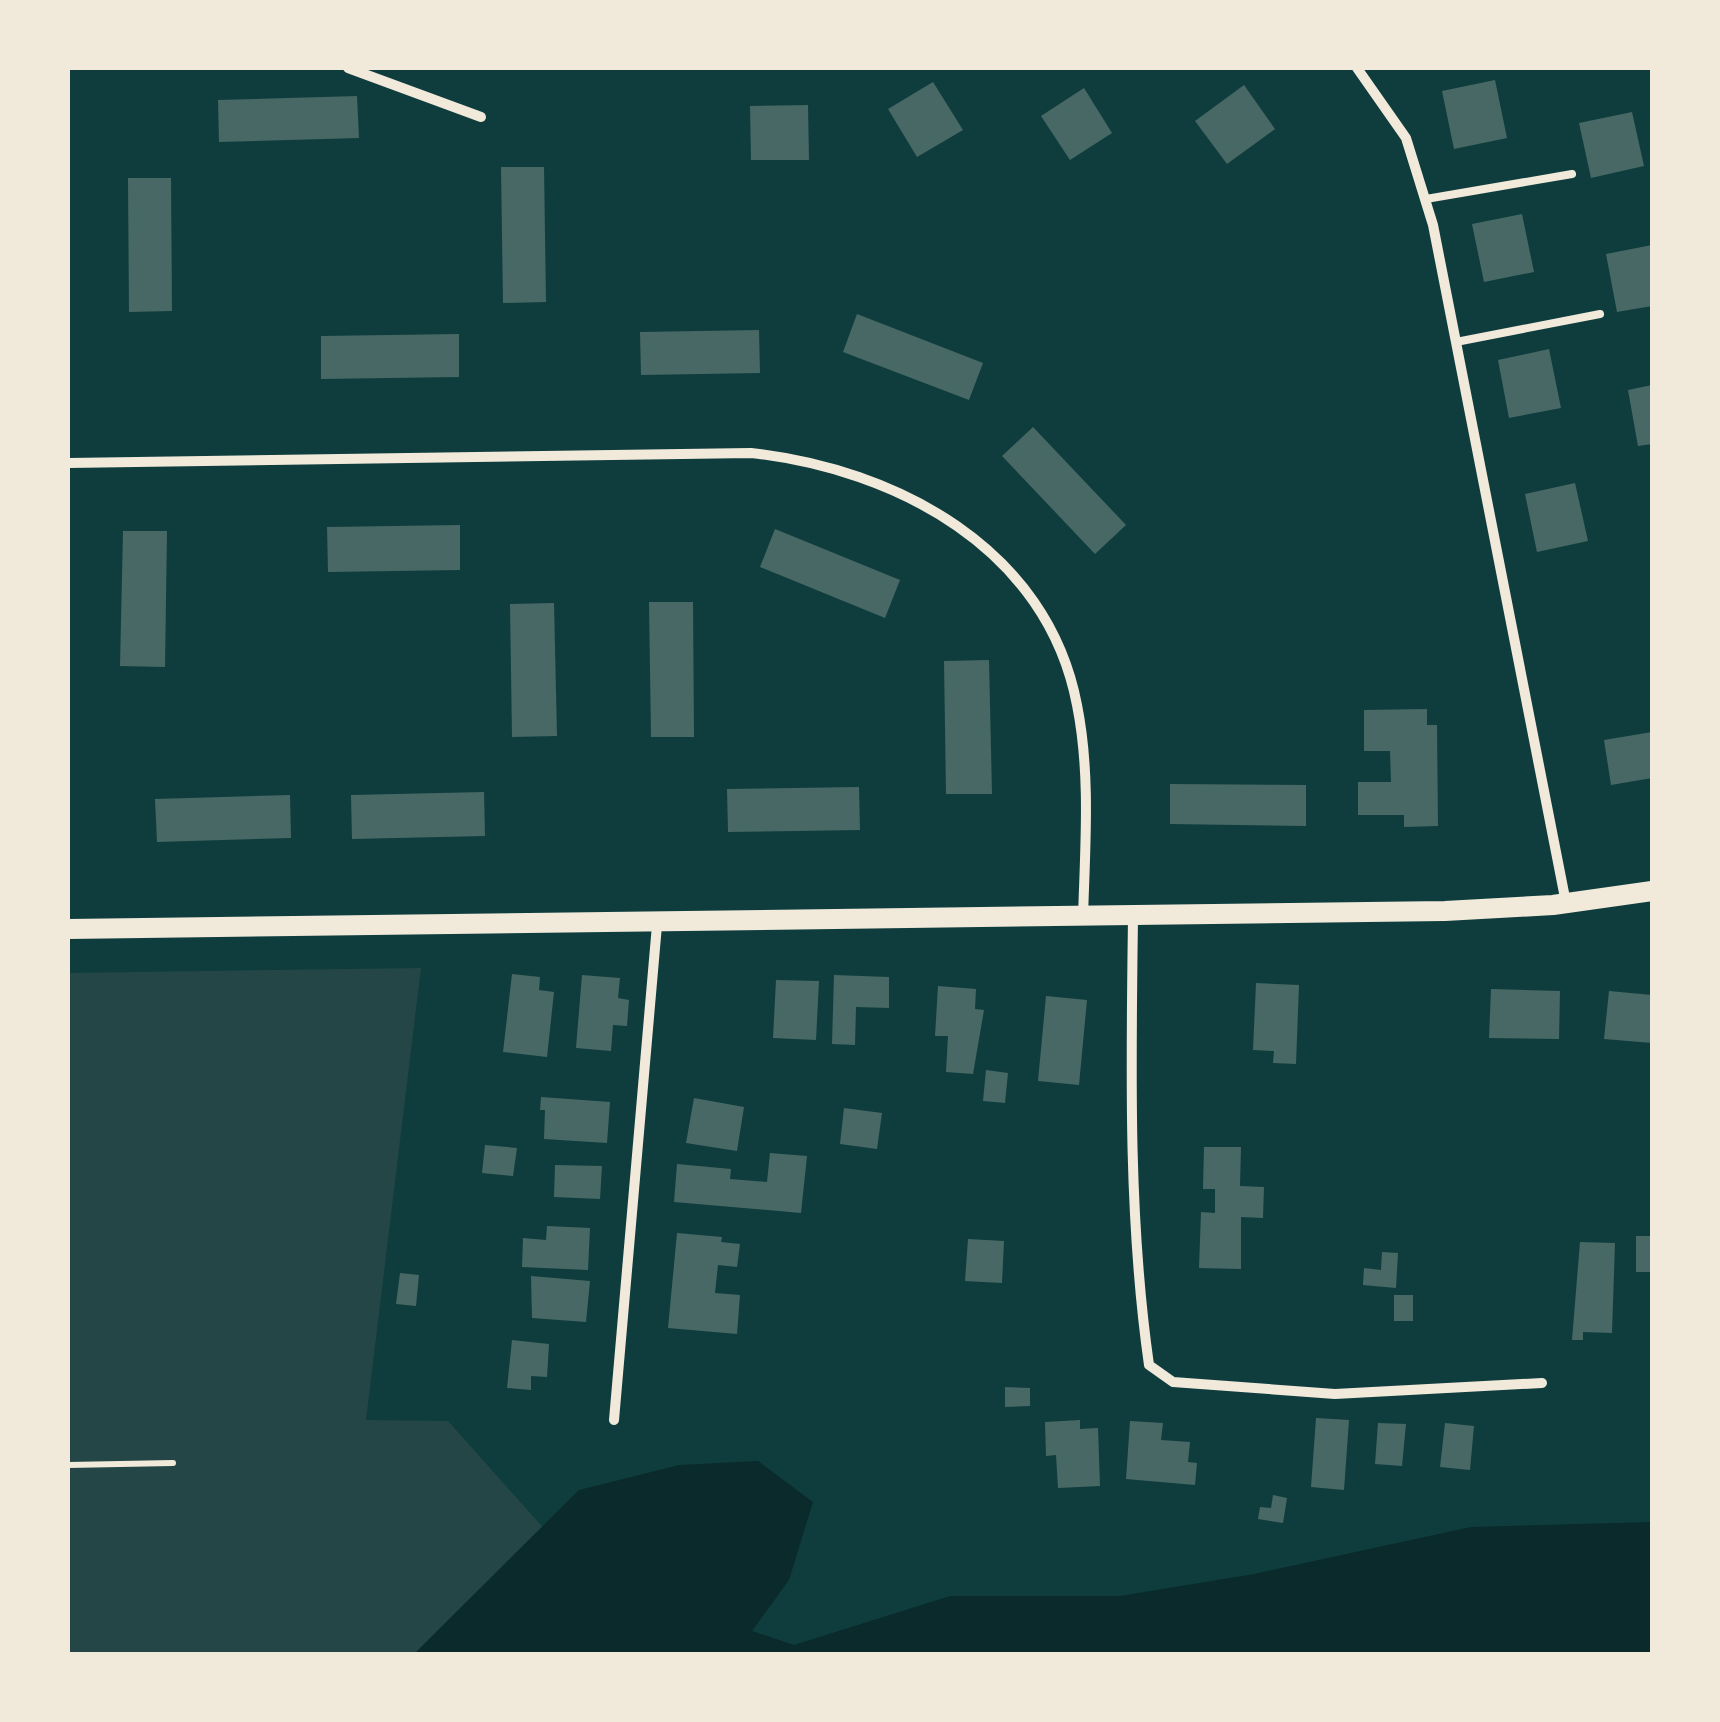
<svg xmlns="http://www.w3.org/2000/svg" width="1720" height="1722" font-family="'Exo 2',sans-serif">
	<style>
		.green { fill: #244646 }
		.water { fill: #0a2a2b }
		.building { fill: #486865 }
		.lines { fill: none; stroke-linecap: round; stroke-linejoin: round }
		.path { stroke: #f1e9da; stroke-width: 6 }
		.service { stroke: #f1e9da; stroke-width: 8 }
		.minor { stroke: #f1e9da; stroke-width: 10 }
		.secondary { stroke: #f1e9da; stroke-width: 20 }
	</style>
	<rect width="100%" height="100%" fill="#0f3d3e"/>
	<path class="green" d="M421 968 366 1420 448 1421 556 1542 466 1654H68V973Z"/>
	<path class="water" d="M758 1461 813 1502 789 1580 752 1631 794 1645 950 1596H1120L1254 1574 1471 1527 1652 1522V1654H414L579 1490 679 1465Z"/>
	<g class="building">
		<path d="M1495 80 1507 138 1454 149 1442 91Z"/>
		<path d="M933 82 963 130 917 157 888 109Z"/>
		<path d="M1244 85 1275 129 1227 164 1195 121Z"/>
		<path d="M1084 88 1112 133 1070 160 1041 116Z"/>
		<path d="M357 96 359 138 219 142 218 100Z"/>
		<path d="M808 105 809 160H751L750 106Z"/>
		<path d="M1632 112 1644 166 1591 178 1579 123Z"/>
		<path d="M501 167H544L546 302 503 303Z"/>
		<path d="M128 178H171L172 311 129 312Z"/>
		<path d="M1522 214 1534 272 1484 282 1472 224Z"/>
		<path d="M1652 245V306L1617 312 1606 254Z"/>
		<path d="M857 314 983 363 969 400 843 352Z"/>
		<path d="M759 330 760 373 641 375 640 332Z"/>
		<path d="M459 334V377L321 379V336Z"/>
		<path d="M1549 349 1561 408 1509 418 1498 360Z"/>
		<path d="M1652 385V444L1638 446 1628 390Z"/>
		<path d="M1033 427 1126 525 1095 554 1002 456Z"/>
		<path d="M1575 483 1588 541 1537 552 1525 494Z"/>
		<path d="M460 525V570L328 572 327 527Z"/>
		<path d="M775 529 900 580 885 618 760 567Z"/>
		<path d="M123 531H167L165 667 120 666Z"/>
		<path d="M649 602H693L694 737H651Z"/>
		<path d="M554 603 557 736 512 737 510 604Z"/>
		<path d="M989 660 992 794H946L944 661Z"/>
		<path d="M1427 709V725H1437L1438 826 1404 827V815H1358V782H1391L1390 751H1364V710Z"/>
		<path d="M1652 732V778L1611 785 1604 740Z"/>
		<path d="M1170 784 1306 785V826L1170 824Z"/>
		<path d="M859 787 860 830 728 832 727 789Z"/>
		<path d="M484 792 485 836 352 839 351 795Z"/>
		<path d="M290 795 291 838 157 842 155 799Z"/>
		<path d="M512 974 540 977 539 990 554 992 547 1057 503 1052Z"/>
		<path d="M582 975 620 978 618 998 629 1000 627 1026 613 1025 611 1051 576 1048Z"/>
		<path d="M834 975 889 977V1008L856 1007 855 1045 832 1044Z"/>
		<path d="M776 980 819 981 816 1040 773 1038Z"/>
		<path d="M1256 983 1299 985 1296 1064 1273 1063 1274 1051 1253 1050Z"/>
		<path d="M938 986 976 989 975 1009 984 1010 973 1074 946 1072 948 1036H935Z"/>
		<path d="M1491 989 1560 991 1559 1039 1489 1038Z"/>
		<path d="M1609 991 1652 995V1043L1604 1039Z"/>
		<path d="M1046 996 1087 1000 1079 1085 1038 1081Z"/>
		<path d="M986 1070 1008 1073 1005 1103 983 1101Z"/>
		<path d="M541 1097 610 1102 607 1143 544 1139 545 1110H540Z"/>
		<path d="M694 1098 744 1107 737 1151 686 1143Z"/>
		<path d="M844 1108 882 1113 877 1149 840 1144Z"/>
		<path d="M485 1145 517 1148 513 1176 482 1173Z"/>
		<path d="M1204 1147H1241L1240 1186 1264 1187 1263 1218 1241 1217V1269L1199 1268 1201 1212 1215 1213V1189H1203Z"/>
		<path d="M770 1153 807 1156 801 1213 674 1202 677 1164 731 1169 730 1179 767 1182Z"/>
		<path d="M555 1165 602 1166 600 1199 554 1197Z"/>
		<path d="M547 1226 590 1228 588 1270 522 1267 523 1238 546 1240Z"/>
		<path d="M677 1233 722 1237 721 1242 740 1244 737 1267 718 1265 715 1293 740 1295 737 1334 668 1328Z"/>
		<rect x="1636" y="1236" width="16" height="36"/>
		<path d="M968 1239 1004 1241 1002 1283 965 1281Z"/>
		<path d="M1580 1242 1615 1243 1612 1333 1583 1332V1340H1572Z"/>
		<path d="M1382 1252 1398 1253 1396 1288 1363 1285 1364 1268 1381 1270Z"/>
		<path d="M400 1273 419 1275 416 1306 396 1304Z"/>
		<path d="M531 1276 590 1281 586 1322 532 1318Z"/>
		<rect x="1394" y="1295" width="19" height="26"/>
		<path d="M512 1340 549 1344 547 1377 531 1376V1390L507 1388Z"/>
		<path d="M1005 1387 1030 1388V1406L1005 1407Z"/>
		<path d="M1316 1418 1349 1420 1344 1490 1311 1487Z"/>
		<path d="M1080 1420V1429L1098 1428 1100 1486 1058 1488 1056 1455 1046 1456 1045 1422Z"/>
		<path d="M1130 1421 1163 1423 1161 1440 1190 1442 1188 1462 1197 1463 1195 1485 1126 1479Z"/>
		<path d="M1378 1423 1406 1424 1402 1466 1375 1464Z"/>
		<path d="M1445 1423 1474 1426 1470 1470 1440 1467Z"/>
		<path d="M1273 1495 1287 1498 1283 1523 1258 1519 1260 1507 1271 1508Z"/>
	</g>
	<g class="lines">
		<path class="path" d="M68 1465 173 1463"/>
		<g class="service">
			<path d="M1426 199 1572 174"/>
			<path d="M1456 342 1600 314"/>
		</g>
		<g class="minor">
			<path d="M348 68 481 117"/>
			<path d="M1357 68 1406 138 1433 225 1566 903"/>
			<path d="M68 463 751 453C896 469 1047 548 1077 705 1091 775 1085 847 1083 918"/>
			<path d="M1133 918C1131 1066 1128 1218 1149 1365L1173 1382 1335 1394 1542 1383"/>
			<path d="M614 1420 657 925"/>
		</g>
		<path class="secondary" d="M68 929 1445 911 1553 905 1652 891"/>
	</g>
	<rect width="1720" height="1722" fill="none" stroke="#f1e9da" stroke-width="140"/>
</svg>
